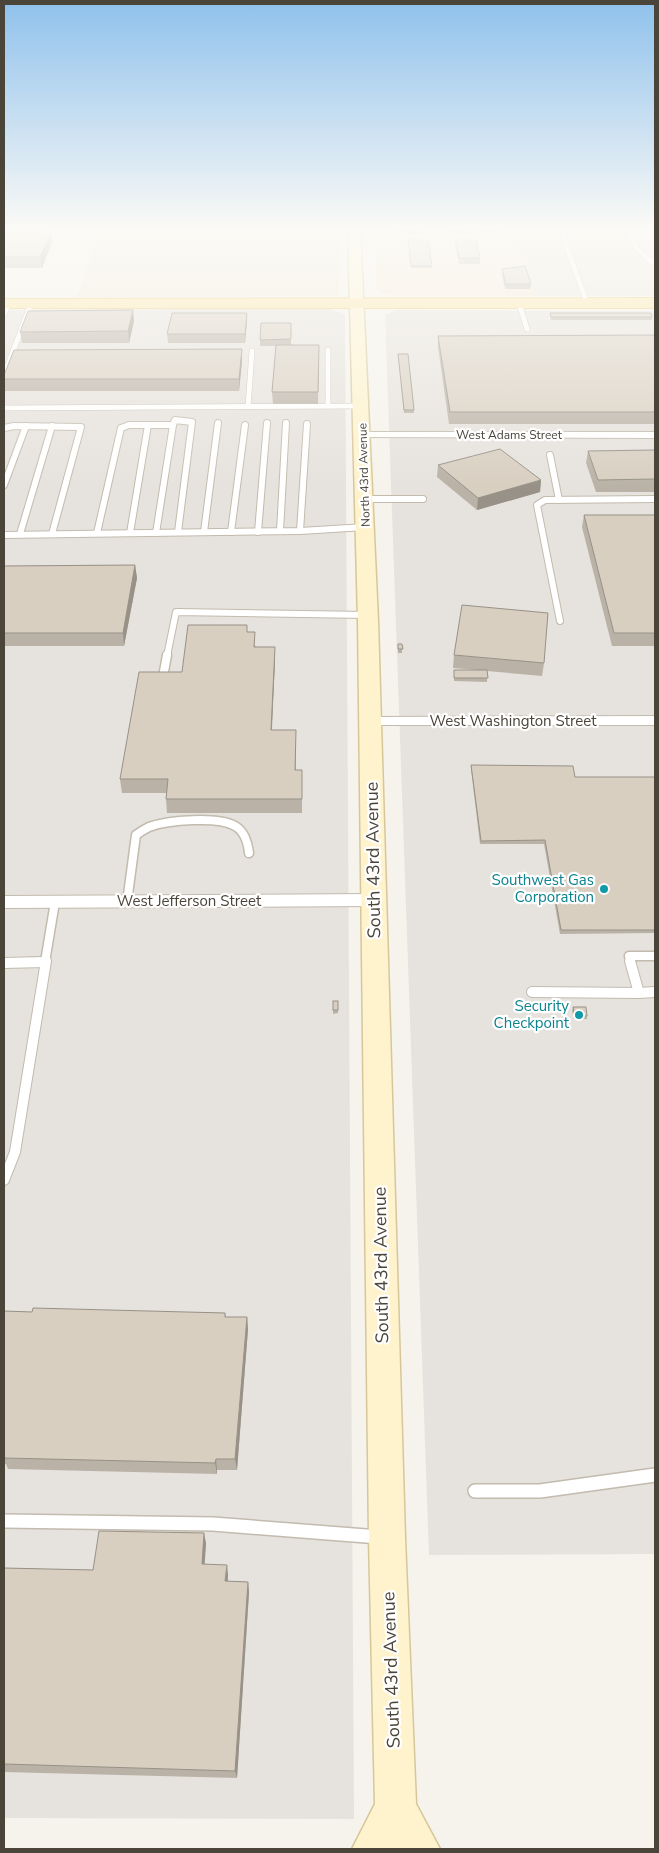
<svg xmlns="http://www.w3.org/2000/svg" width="659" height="1853" font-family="'Nunito Sans',sans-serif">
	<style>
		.residential { fill: #eae5da }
		.commercial { fill: #f7ead8 }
		.industrial { fill: #e6e2dd }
		.education { fill: #efe8d6 }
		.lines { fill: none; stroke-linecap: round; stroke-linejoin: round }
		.lane-far4-casing { stroke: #c2bbae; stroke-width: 6 }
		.lane-far3-casing { stroke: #c2bbae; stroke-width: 8 }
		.lane-far2-casing { stroke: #c2bbae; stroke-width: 11 }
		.lane-far1-casing { stroke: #c2bbae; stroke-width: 12 }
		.lane-casing { stroke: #c2bbae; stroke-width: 16 }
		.street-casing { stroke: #c2bbae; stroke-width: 2 }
		.secondary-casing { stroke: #d6c79b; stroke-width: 3 }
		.primary-casing { stroke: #e6c16a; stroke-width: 2 }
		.lane-far4 { stroke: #fff; stroke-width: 5 }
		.lane-far3 { stroke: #fff; stroke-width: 6 }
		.lane-far2 { stroke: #fff; stroke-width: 8 }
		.lane-far1 { stroke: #fff; stroke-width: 10 }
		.lane { stroke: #fff; stroke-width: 13 }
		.street { fill: #fff; fill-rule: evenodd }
		.secondary { fill: #fff3cd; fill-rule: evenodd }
		.primary { fill: #ffe39c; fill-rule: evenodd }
		.rail { stroke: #9a9a9a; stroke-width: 2; stroke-dasharray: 4 4; stroke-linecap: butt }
		.wall { fill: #bab2a6 }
		.shaded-wall { fill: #979187 }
		.building { fill: #d8cfc1; stroke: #979187 }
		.culture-dot { fill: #0f9aa8; stroke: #fff; stroke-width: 2 }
		.labels { text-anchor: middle; stroke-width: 4.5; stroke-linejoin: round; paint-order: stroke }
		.far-street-label { font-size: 12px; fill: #4b4439; stroke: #fff }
		.street-label { font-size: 15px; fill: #4b4439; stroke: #fff }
		.culture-label { font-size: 15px; fill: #0d838f; stroke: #fff; text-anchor: end }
		.near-street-label { font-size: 18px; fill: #4b4439; stroke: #fff }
	</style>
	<rect width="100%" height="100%" fill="#f6f3ec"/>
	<path class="residential" d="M371 228H655V296H533L514 235 371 236Z"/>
	<path class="commercial" d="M514 235 533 296H398L383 294 377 289 375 266 378 246 371 236Z"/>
	<g class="industrial">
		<path d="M327 308 345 314 354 1819 4 1818V310Z"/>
		<path d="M396 310 655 311V1554L429 1555 385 315Z"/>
	</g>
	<path class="education" d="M101 228H340L339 296 77 297Z"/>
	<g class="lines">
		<g class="lane-far4-casing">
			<g id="lane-far4">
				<path d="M560 228 587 303"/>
				<path d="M628 228 637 249 655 265"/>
				<path d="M519 303 527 329"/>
				<path d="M4 314 9 304"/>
				<path d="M328 350V406"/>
				<path d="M4 375 31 304"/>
				<path d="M248 407 252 351"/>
				<path d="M4 408 361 406"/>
			</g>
		</g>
		<g class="lane-far3-casing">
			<g id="lane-far3">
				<path d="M4 428 14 426 81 427 52 534"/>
				<path d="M550 455 559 500"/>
				<path d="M4 485 26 426"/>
				<path d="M365 499H423"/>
				<path d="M280 531 286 423"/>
				<path d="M300 531 307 424"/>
				<path d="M204 532 218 423"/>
				<path d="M231 532 245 425"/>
				<path d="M258 532 267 423"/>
				<path d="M97 533 121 428 129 425H173L175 420 192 422 178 532"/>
				<path d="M130 533 148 425"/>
				<path d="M156 533 173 425"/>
				<path d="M20 534 52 426"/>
				<path d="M4 535 300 531 365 527"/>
				<path d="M560 621 537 505 545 500 655 499"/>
				<path d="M167 656 176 612 368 615"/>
			</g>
		</g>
		<g class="lane-far2-casing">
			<g id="lane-far2">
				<path d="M163 677 167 655"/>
				<path d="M127 902 136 835C140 832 145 829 149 827 168 820 218 816 235 826 244 831 248 843 249 853"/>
				<path d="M31 962H45"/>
				<path d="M45 962 55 902"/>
				<path d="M631 962 629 956H655"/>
			</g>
		</g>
		<g class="lane-far1-casing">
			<g id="lane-far1">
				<path d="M4 963 45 962"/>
				<path d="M532 992 639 993 630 961"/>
				<path d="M639 993 655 992"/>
				<path d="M4 1180 15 1152 46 961"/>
			</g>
		</g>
		<g class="lane-casing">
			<g id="lane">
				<path d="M475 1491H540L655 1475"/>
				<path d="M4 1521 213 1524 379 1537"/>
			</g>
		</g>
		<g class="street-casing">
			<g id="street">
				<path d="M363 432H655V438L359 437 357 435Z"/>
				<path d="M371 717 655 716V725H366L364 722Z"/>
				<path d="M373 894 379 896 382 900 379 904 373 906 4 908V896Z"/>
			</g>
		</g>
		<g class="secondary-casing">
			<path id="secondary" d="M348 228H360L378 621 405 1538 416 1804 440 1849H352L375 1804 369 1538 358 621Z"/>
		</g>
		<g class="primary-casing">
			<path id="primary" d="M655 298V308H4V299Z"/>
		</g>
		<use href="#lane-far4" class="lane-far4"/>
		<use href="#lane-far3" class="lane-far3"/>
		<use href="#lane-far2" class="lane-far2"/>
		<use href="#lane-far1" class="lane-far1"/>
		<use href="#lane" class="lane"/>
		<use href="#street" class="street"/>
		<use href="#secondary" class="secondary"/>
		<use href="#primary" class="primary"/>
		<path class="rail" d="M4 232 95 228"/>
	</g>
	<g class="wall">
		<path d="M394 229 419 232V234L395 235Z"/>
		<path d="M446 229H471V234H447L446 232Z"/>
		<path d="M474 229 499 231V234H475Z"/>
		<path d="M4 232H51L52 242 42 268H4Z"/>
		<path d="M408 240 432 266V268H411Z"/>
		<path d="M455 240 480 258V264H459L455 245Z"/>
		<path d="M502 269 531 284 530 289H505L502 275Z"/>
		<path d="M550 313 652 317V320H551L550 316Z"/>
		<path d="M134 321 129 343H22L20 332Z"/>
		<path d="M247 321 245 343H168L167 334Z"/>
		<path d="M291 323V345H319L318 404H273L272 392 276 346H260V340Z"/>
		<path d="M655 335V424H449L438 347V336Z"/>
		<path d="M242 349V361L239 391H4V375Z"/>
		<path d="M398 354 414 410V413H404Z"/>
		<path d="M655 450V492H596L586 463 588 451Z"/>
		<path d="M438 465 541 480 540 492 477 510 437 477Z"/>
		<path d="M584 515H655V646H612L582 527Z"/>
		<path d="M135 565 137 578 124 646H4V566Z"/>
		<path d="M247 625V632L256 647 275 660 272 730 296 743V770H302V813H167L166 799 167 793H122L120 779 182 672Z"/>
		<rect x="398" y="644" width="4" height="9"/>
		<path d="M454 655 544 663 542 676 487 671V682L454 681V670H477L453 668Z"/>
		<path d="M471 765 575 777H655V933L560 934 544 844H480L471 769Z"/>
		<path d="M333 1001H338V1013L333 1014Z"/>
		<path d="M573 1007 587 1016V1019H574L572 1011Z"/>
		<path d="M4 1311 32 1312 225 1313 226 1317H247L248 1329 237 1470H217V1474L8 1469 6 1464H4Z"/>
		<path d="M206 1543 204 1564 228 1574V1581L248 1582 249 1592 237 1778 4 1772V1568L93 1570Z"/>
	</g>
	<g class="shaded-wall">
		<path d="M51 232 52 242 42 268 40 257Z"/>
		<path d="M133 310 134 321 129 343 128 331Z"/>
		<path d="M247 313V321L245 343V334Z"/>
		<path d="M242 349V361L239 391V379Z"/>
		<path d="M541 480 540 492 477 510 478 498Z"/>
		<path d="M135 565 137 578 124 646 123 633Z"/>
		<path d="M275 647V660L271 743V730Z"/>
		<path d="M247 1317 248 1329 237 1470 235 1459Z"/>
		<path d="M216 1459 217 1470V1474L215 1463Z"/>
		<path d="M204 1533 206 1543 204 1574 202 1564Z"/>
		<path d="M227 1565 228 1574 227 1591 225 1581Z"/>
		<path d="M248 1582 249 1592 237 1778 235 1771Z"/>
	</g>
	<g class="building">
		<path d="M499 228V231H475L474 229Z"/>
		<path d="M394 229H418L419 232H395Z"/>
		<path d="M446 229H471V231H447Z"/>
		<path d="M4 232H51L40 257H4Z"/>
		<path d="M408 240H428L432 266H411Z"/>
		<path d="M455 240H476L480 258H459Z"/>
		<path d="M525 266 531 284H506L502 269Z"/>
		<path d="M133 310 128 331 20 332 28 311Z"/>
		<path d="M172 313H247L245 334H167Z"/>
		<path d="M550 313H651L652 317H551Z"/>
		<path d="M261 323H291V339L260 340Z"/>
		<path d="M655 335V412H450L438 336Z"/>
		<path d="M276 345H319L318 392H272Z"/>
		<path d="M242 349 239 379H4V375L14 350Z"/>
		<path d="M398 354H408L414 410H404Z"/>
		<path d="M500 449 541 480 478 498 438 465Z"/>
		<path d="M655 450V479L598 480 588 451Z"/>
		<path d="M584 515H655V633H614Z"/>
		<path d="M135 565 123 633H4V566Z"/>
		<path d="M462 605 548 613 544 663 454 655Z"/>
		<path d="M188 625H247V632H255L254 647H275L271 730H296L295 770H302V799H166L168 779H120L139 672H182Z"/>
		<path d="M398 644H402L403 649H398Z"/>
		<path d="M454 670H487L488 678H454Z"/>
		<path d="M471 765 573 766 575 777H655V930H561L545 840 481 841Z"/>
		<rect x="333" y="1001" width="5" height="9"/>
		<path d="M573 1007H586L587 1016H575Z"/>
		<path d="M33 1308 225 1313V1317H247L235 1459H216L215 1463 4 1458V1311L32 1312Z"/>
		<path d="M99 1531 204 1533 202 1564 227 1565 225 1581 248 1582 235 1771 4 1764V1568L93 1570Z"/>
	</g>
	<linearGradient id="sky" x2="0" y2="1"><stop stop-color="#8fc1ec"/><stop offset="0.47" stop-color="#fbfaf6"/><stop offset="1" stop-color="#fbfaf6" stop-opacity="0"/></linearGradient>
	<rect width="659" height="487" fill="url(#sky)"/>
	<g class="culture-dot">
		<circle cx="604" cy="889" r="5"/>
		<circle cx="579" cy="1015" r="5"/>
	</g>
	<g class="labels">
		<g class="far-street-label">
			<text x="509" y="439">West Adams Street</text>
			<text transform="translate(364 475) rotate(-92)" y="4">North 43rd Avenue</text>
		</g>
		<g class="street-label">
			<text x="513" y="726">West Washington Street</text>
			<text x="189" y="906">West Jefferson Street</text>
		</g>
		<g class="culture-label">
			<text x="594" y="885">Southwest Gas<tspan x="594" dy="17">Corporation</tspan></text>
			<text x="569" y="1011">Security<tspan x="569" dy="17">Checkpoint</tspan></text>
		</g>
		<g class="near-street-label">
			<text transform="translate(373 860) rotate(-91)" y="6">South 43rd Avenue</text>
			<text transform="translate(381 1265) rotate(-91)" y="6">South 43rd Avenue</text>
			<text transform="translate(391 1670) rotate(-92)" y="6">South 43rd Avenue</text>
		</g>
	</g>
	<rect width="659" height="1853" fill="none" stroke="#4b4439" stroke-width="10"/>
</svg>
